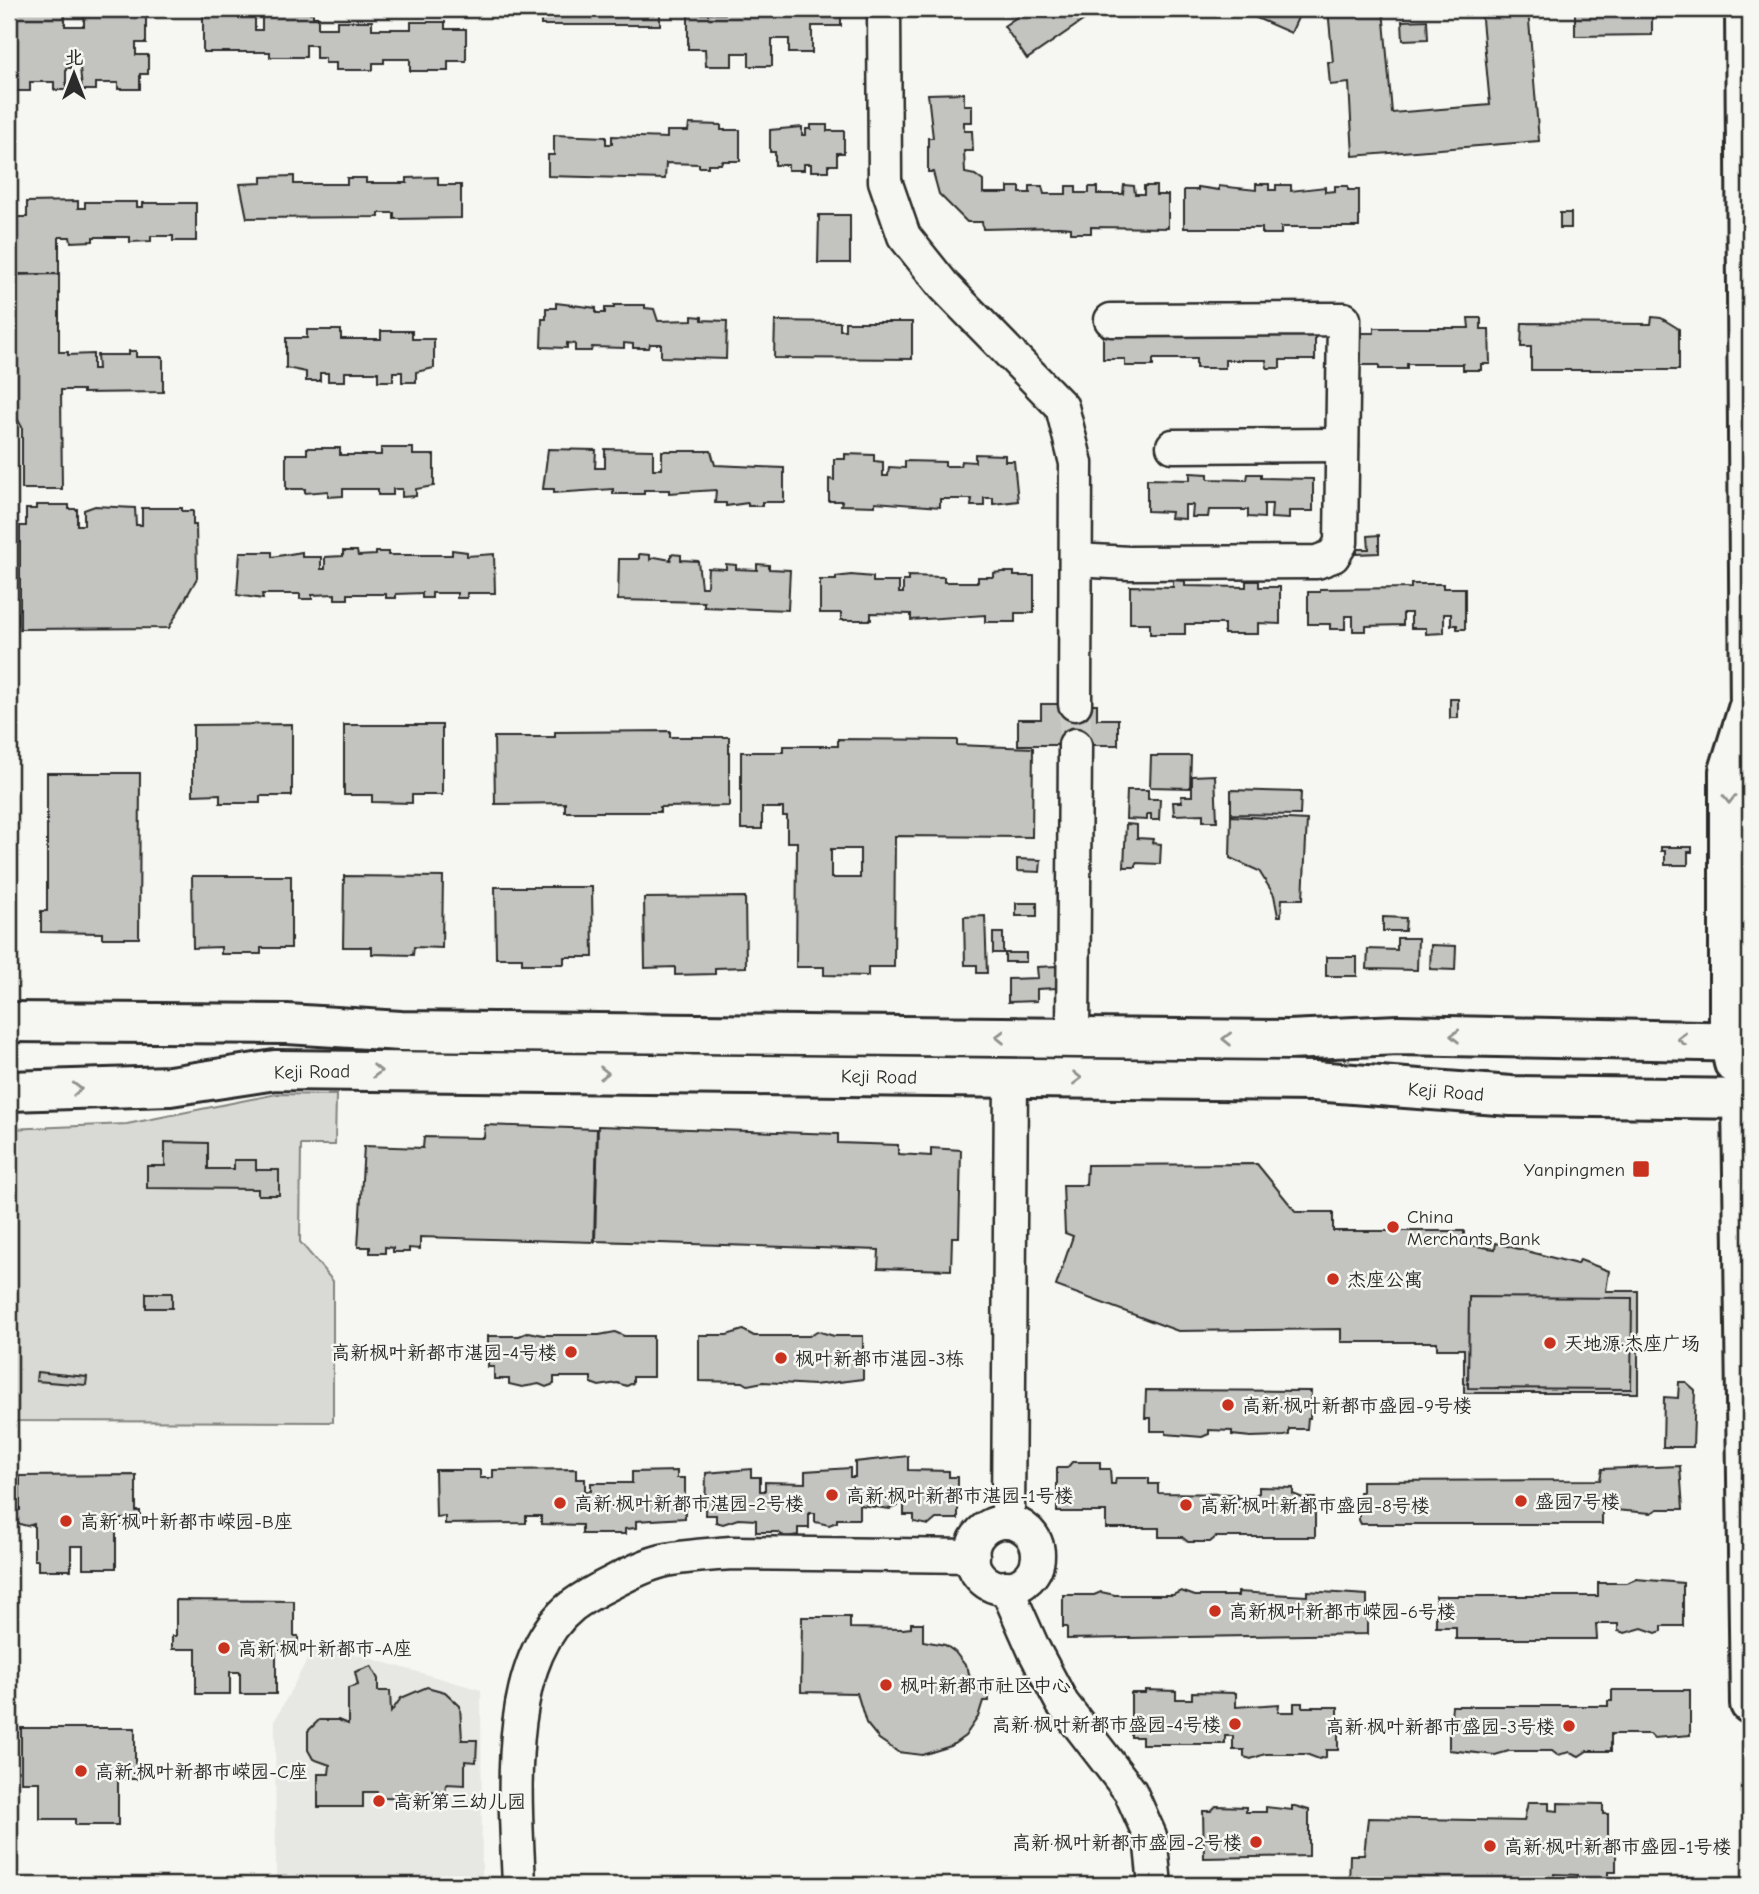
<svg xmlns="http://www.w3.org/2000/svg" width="1759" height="1894" font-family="'Comic Neue','LXGW WenKai TC',sans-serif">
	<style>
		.built { fill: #e7e7e3 }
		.green { fill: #d9d9d5; stroke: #828280; stroke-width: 2 }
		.building { fill: #c3c3c0; stroke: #2b2b2b; stroke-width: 2; fill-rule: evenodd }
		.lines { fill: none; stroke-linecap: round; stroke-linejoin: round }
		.minor-tunnel { stroke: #cdcdca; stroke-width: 32; stroke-dasharray: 32 16; stroke-linecap: butt }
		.minor-casing { stroke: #2b2b2b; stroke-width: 37 }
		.major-casing { stroke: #2b2b2b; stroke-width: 44 }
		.minor { stroke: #f6f6f2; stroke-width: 32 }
		.major { stroke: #f6f6f2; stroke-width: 38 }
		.oneway { stroke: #90908e }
		.poi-dot { fill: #c8321e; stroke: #f6f6f2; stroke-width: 2.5 }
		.labels { text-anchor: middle; stroke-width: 5; stroke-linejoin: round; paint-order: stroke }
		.street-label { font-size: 19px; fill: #2b2b2b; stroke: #f6f6f2 }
		.poi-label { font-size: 19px; fill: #2b2b2b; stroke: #f6f6f2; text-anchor: start }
	</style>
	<rect width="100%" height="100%" fill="#f6f6f2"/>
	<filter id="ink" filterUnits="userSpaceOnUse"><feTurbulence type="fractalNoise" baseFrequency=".0143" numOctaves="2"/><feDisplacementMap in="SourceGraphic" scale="14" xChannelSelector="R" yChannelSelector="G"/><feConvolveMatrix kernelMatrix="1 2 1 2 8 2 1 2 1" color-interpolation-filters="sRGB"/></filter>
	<g filter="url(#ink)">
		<path class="built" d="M316 1643 481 1690 482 1881H276L275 1720Z"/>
		<path class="green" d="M277 1094 336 1095 335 1145H301L300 1242 333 1281V1422L9 1421V1129L127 1124Z"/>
		<g class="building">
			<path d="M9 9H65V26H84V9H146V43H136V55H148V74H140V89H118V83H96V90H82L79 56H71V68H66V90H54V82H30V91H10L9 54H14V42H9Z"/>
			<rect x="541" y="9" width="119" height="16"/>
			<path d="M725 9H841V26H812V53H789V39H772V66H749V53H732V66H706L705 49H688V14H725Z"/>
			<path d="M1028 9H1100L1027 59 1004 26Z"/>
			<path d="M1236 9H1302L1291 33Z"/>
			<path d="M1328 9H1383L1392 113 1490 105 1481 9H1528L1539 141 1353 156 1349 83 1330 85 1328 62H1333Z"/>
			<path d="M1652 9V35L1575 36V11Z"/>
			<path d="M203 12H255V30H262V13H313V17H318V28H337V21H372V29H411V22H445V29H466V61H448V71H410V59H384V63H373V70H336V63H325V58H316V45H306V57H270V52H203Z"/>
			<path d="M1427 20 1428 39 1403 40 1402 21Z"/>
			<path d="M964 93V105H972V122H964V131H972L973 151H964L965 173 975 175 983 181V193H1008V187H1020V193H1030V186H1042L1044 194H1066V186H1076V193H1089V187H1097V194H1123L1124 185 1134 186 1135 194H1144V186H1156V195H1168V228L1091 227V233H1071V228L1060 227 983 229 982 222H967L939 194 933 172H928V138H933L928 94Z"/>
			<path d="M689 124 721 125V130H740V161H722L721 164H708V167H699V164L666 163 665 179 548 176V155H554V135L606 137V144H612V136L667 138V131H688Z"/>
			<path d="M811 125H827V131H844V153H837V165H828V171H811V164H804V170H788V165H775V152H770V130L802 127V135H806V129H811Z"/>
			<path d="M294 176V184H347V178H366V183H407V178L438 177V185H461V218L394 219V213H379V217L247 218 240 184 262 183V177Z"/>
			<path d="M1256 184H1269V190H1276V185H1291V191L1325 187V192L1335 191V186H1348V190H1359V227H1281V234H1262V228H1184V190H1198V187L1219 190V186L1256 190Z"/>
			<path d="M78 201V208H85V202H137V207H143V203H196V241H173V236H151V241L130 242V237H93V241L71 242 70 237H59V274H9V217H27V202Z"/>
			<rect x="1560" y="213" width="11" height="15"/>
			<path d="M819 215H850V263H818Z"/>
			<path d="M59 274V352H68V355L93 354V369H98L97 355H129V351H136V357H163V392L83 393V390H61L62 489H22V427L9 405V275Z"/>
			<path d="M556 303 596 308V313H605V308H614V305H645V308L654 309 658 321 692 320V316L702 317V320L727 321 726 359 661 357V344H650L649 348H633V344L624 343V348L592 347 591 351H575V344L567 343V348L541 347 542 319H546V308H556Z"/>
			<path d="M1652 317 1661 318 1679 329V370H1531V347H1521L1522 323 1651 324Z"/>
			<path d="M1468 318H1481V329H1489L1490 364H1481V370H1463V364H1407V369H1379V365H1357V333H1374V328H1469Z"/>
			<path d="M775 321 840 322V330H845V322H912V359L774 358Z"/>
			<path d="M1315 327V360H1280V368H1267L1266 360H1225V368H1196V359H1153V366H1125V359H1103V328Z"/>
			<path d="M307 330H341V339H381V331H412V339H434V368L416 372V382H402V372H393V381H378V372H345V381H328V373H320V381H306V372L286 368V338H307Z"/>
			<path d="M307 448H340V455H381V448H413V455H434V486L416 489V496L402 497V489H393V495H378V489H343V496L328 497V491L305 493V489H286V454H307Z"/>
			<path d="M548 449 596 450 595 468H605V449L653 450V469H662V451H711L715 465 784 468V502H762V506H748V503L726 506V503H715L716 490 669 493V490H644V494H613V489L554 493V489H543Z"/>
			<path d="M845 454 874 455V461L883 462V476H888L889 467 905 468V461L945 462V466H960L961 461 975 462V454L1005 455V461H1014L1018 501 993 504V498H984V506H971L972 499H940V507L875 502V506L841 505 842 501H829V479L834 480V459H845Z"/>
			<path d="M1190 473 1208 474V479L1247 480 1248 474H1261V478L1313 479V511H1289V519L1271 518 1272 504H1264V518L1248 517V510H1209L1208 517H1192L1193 505H1185V519L1170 518 1171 512 1147 511V479L1190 480Z"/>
			<path d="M36 505H69V509H77V525H84V510L95 506 135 508 136 525H142V508H182V511H193V525H196L197 578 169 628 20 629V526H26V509H36Z"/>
			<path d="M1379 535V553L1357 554V549H1369L1368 536Z"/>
			<path d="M452 550 467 552V556L494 554 495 593H467V598H457V593H432V598H422V593L396 594V598H386V594H348V599H335V594L312 595V599H300V594H262L263 599 237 595 240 552H272V557L302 552V557H321V569H325V557L343 556V551H357L358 556 376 555V552H388V555H452Z"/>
			<path d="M639 554 650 555V560L655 557 671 560V554L681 555V560L698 561 701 587H707L708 568 726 569V564L736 565V569L757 570V564L769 565V569L790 570 788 610 704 607V602L618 600 619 559H639Z"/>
			<path d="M1002 572H1014V576H1034V613H1015V622H985V615L911 620V614L871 613V620H841V613H820V580H836V577L851 575 873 577V582H899V593H903V581H908V576L944 577V582H978V577H993V573Z"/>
			<path d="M1173 580 1185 581V586L1246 587V581H1259V587H1280V624L1258 623V634H1224V624H1185V634H1150V623H1130V586L1173 587Z"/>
			<path d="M1411 584H1443V588H1465V629H1457V625H1451V614H1444V633L1426 634V628H1411V613H1403V625L1366 626V631H1353V616H1345V629H1330V624H1308V592H1320V589L1411 588Z"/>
			<rect x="1450" y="699" width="8" height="19"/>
			<path d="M1041 704H1097V719H1118V745H1018V719H1041Z"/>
			<path d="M292 724V796H260V803H220V794L193 795V725Z"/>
			<path d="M344 725H442V795H412V803L372 802V795H344Z"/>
			<path d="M670 731V737H729V806L660 807V812H565V803L495 804 494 737H555V732Z"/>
			<path d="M838 739 957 740V745L1033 748 1032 837 895 836 894 967H868V976L824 975V967H796L797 842H787V816H783V808H762V829H741V752H783V746H838ZM831 849H860V878H831Z"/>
			<path d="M1151 756H1191L1190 788 1150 787Z"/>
			<path d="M47 773H140L139 938H102V933L41 932V911H47Z"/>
			<path d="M1215 775 1217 821H1203V814L1174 815 1173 802H1182L1181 796H1192V776Z"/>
			<path d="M1127 790H1148V799H1160L1159 820H1151V814H1147V820L1126 819Z"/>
			<path d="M1231 790 1301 792 1300 815 1231 814Z"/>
			<path d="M1231 816 1307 820 1303 899H1282L1281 916H1278L1274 895 1259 871 1230 858Z"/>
			<path d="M1126 824 1137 825V838L1153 839 1152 843 1161 844 1160 864 1136 863V867H1124Z"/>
			<path d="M1661 847H1692V852H1688V865H1665V851H1661Z"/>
			<path d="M1017 859 1041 860 1040 872 1017 871Z"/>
			<path d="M192 876H291V948H261V954H221V947L193 948Z"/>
			<path d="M344 876 443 877 442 948 414 947 413 955 372 954V947H343Z"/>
			<path d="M495 887H592L593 957H564V964H522V958H496Z"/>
			<path d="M745 897 746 967 715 968V974L675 975V967L645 968 644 898Z"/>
			<rect x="1016" y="903" width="21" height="13"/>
			<path d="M985 916 987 973H977V965H965L964 917Z"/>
			<path d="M1383 917 1406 918 1405 931H1383Z"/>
			<rect x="993" y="933" width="10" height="20"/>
			<path d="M1397 938H1418L1417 970 1367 969 1368 949 1397 950Z"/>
			<path d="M1431 945 1456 946 1455 970 1430 969Z"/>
			<rect x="1005" y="953" width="21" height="9"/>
			<rect x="1326" y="957" width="31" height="19"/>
			<path d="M1057 966V988L1037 989V1001L1008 1002V979L1038 978 1037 967Z"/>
			<path d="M485 1125 597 1129 594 1242 420 1237V1249L409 1248V1252H393V1248L385 1247V1253H370V1247H358L364 1146 423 1148 424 1137 484 1138Z"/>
			<path d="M598 1126 838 1134V1143L898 1145V1154L931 1156V1148L961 1150 959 1237H952L951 1270 878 1268 879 1250 595 1241Z"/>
			<path d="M165 1142 208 1143V1169H234V1160H256V1170H279V1195H258V1189L147 1188V1166H165Z"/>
			<path d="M1257 1164 1296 1212H1333V1231H1464V1244L1495 1249 1496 1243 1577 1264 1580 1260 1609 1271 1606 1291H1638V1393H1464V1349H1437V1342H1341V1329L1178 1331 1056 1286 1073 1236 1065 1233 1063 1185H1086L1087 1165Z"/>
			<rect x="146" y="1293" width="26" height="15"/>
			<path d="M1469 1297 1632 1298 1631 1389 1468 1388Z"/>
			<path d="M743 1330 754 1336H809L817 1331 834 1336H863V1379L814 1385 763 1382 748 1385 743 1382 699 1381V1335H727Z"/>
			<path d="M529 1332 543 1335H599L615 1332 624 1336H653V1377H633V1383L627 1386 617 1383 599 1386 591 1383V1377H554V1384L546 1387 539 1384 522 1387 509 1384V1379H494V1367H488V1336H519Z"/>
			<path d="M37 1372 87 1377 86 1385 36 1381Z"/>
			<path d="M1679 1382H1686L1695 1390 1693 1447H1663L1664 1397 1678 1398Z"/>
			<path d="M1146 1390 1311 1391 1310 1418H1308L1307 1429H1289V1435L1284 1436 1251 1437 1232 1435V1431L1209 1430V1434L1202 1437 1166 1434V1431H1151V1418H1145Z"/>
			<path d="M908 1456V1470L949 1471V1477H958V1519H936L929 1525 914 1522V1515H904V1500H898V1506L890 1509 859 1505V1519H837V1522L829 1525 815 1522V1513H809V1528H798V1535L786 1537 777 1532H756V1520L738 1519 723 1524 716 1522V1515H705L706 1473 751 1469V1477H760V1491H765V1482L805 1483V1471L850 1468V1477H855V1462Z"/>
			<path d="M1072 1462H1100V1469H1110L1111 1484H1115L1116 1478H1149V1484H1158V1493L1236 1494 1237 1498H1248L1259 1493V1487L1293 1488V1494L1303 1498H1315V1537H1216L1210 1542H1188L1182 1537H1159V1528H1106V1512H1057V1468H1067Z"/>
			<path d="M1680 1466 1683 1509H1658L1651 1513 1602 1509V1524H1361L1359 1520V1492H1362V1481L1600 1480 1602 1469Z"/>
			<path d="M576 1469V1479H585V1491H591V1483H632V1472L677 1471V1478H685V1518L636 1521V1528L625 1529V1534H582V1525L541 1524V1516H526V1523L445 1524V1516L436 1517 435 1470H480V1478H493V1470Z"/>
			<path d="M136 1475V1511H140V1523L125 1526 124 1519H116V1568H83V1546H71V1570H38V1560H34V1524L27 1526 16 1523V1510H20V1476Z"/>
			<path d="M1636 1579 1683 1583V1626H1662V1631L1656 1633 1642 1628 1625 1633 1618 1631V1624H1596L1597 1639H1456V1627H1436V1596H1598V1583H1627Z"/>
			<path d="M1181 1591 1195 1596H1238V1592L1307 1596V1591L1367 1595V1634L1067 1639V1627H1063V1595H1094L1101 1592 1115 1595H1173Z"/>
			<path d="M176 1600 294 1601V1636H298V1651H283V1646L276 1645V1694H240V1672H230V1694H196V1649H172V1636H176Z"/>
			<path d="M802 1617H850V1628L903 1629 911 1628V1623H923V1641L945 1645 955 1652 968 1669 972 1688 988 1687 989 1701H983L978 1717 965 1736 951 1746 922 1755 898 1752 879 1739 866 1723 857 1693 801 1692Z"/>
			<path d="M371 1666 378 1679V1691H390L391 1712 401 1698 427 1687 445 1692 460 1706 462 1740H477L476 1762 465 1761V1785L446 1784 445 1792 430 1791V1798L379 1797 377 1792H363V1807H318V1774H329L330 1765 313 1759 308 1750V1731L319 1720H338L348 1724V1688L358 1685 355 1672Z"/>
			<path d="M1145 1690 1176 1691V1699H1192V1692L1236 1693V1707L1279 1704 1278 1712H1294V1703H1302V1707H1338V1750H1326V1757L1319 1759 1306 1754H1265L1251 1759 1244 1757V1750H1233V1736H1225V1744H1142V1737H1131V1693H1145Z"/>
			<path d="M1612 1690H1690V1735L1654 1738 1650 1734H1611V1751H1587L1579 1756 1570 1752 1557 1755 1552 1751H1509L1495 1755 1449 1750V1717H1451L1452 1706H1608V1701H1612Z"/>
			<path d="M21 1728H135V1763H141V1779H118V1825H75V1819H40V1782H21Z"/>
			<path d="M1528 1802H1549V1810L1558 1811V1803L1603 1804V1814H1608V1838H1616V1872H1608V1881L1578 1880V1875L1554 1874V1881L1528 1880V1885H1349L1350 1855H1364L1368 1818 1524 1821Z"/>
			<path d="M1216 1806 1246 1807V1812H1266V1807L1292 1810V1806H1295L1309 1810V1856L1204 1858 1203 1811H1211Z"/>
		</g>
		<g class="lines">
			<path class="minor-tunnel" d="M1075 704V745"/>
			<g class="minor-casing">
				<g id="minor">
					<path d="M884 9 885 181 904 236 944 286 1062 407 1076 463 1075 704"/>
					<path d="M1173 446 1342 445"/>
					<path d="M1076 560 1129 563 1317 562 1333 556 1341 543 1344 319 1111 320"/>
					<path d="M1073 1036 1075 745"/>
					<path d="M1008 1522 1011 1077"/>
					<circle cx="1005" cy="1555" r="33"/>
					<path d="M1006 1587 1034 1650 1062 1703 1130 1791 1150 1836 1155 1885"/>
					<path d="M519 1885C516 1805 501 1663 572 1606 584 1597 599 1589 613 1582 628 1574 646 1565 662 1561 684 1556 708 1555 731 1553L973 1556"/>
				</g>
			</g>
			<g class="major-casing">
				<g id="major">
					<path d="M1745 9 1750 715"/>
					<path d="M9 1022 287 1024 401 1031 1289 1040 1398 1035 1750 1042"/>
					<path d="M1734 1063 1729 1040V771L1748 709"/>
					<path d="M1750 1080 1742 1099 1750 1704"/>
					<path d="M9 1091 170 1086 275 1070 1314 1081 1511 1096 1750 1099"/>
				</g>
			</g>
			<use href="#minor" class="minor"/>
			<use href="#major" class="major"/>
		</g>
		<defs><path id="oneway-chevron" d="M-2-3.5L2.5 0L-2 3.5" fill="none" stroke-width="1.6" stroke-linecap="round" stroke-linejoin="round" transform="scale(1.75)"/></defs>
		<g class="oneway">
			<use href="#oneway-chevron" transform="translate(1729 799) rotate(90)"/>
			<use href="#oneway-chevron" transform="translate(1455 1036) rotate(-179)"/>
			<use href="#oneway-chevron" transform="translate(1000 1037) rotate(-179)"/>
			<use href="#oneway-chevron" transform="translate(1227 1039) rotate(-179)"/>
			<use href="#oneway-chevron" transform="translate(1682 1039) rotate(-179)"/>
			<use href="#oneway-chevron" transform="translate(377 1071) rotate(1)"/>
			<use href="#oneway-chevron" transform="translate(604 1073) rotate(1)"/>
			<use href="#oneway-chevron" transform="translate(1077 1078) rotate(1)"/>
			<use href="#oneway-chevron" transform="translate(77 1089) rotate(-2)"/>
		</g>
	</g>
	<g class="poi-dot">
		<rect x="1632" y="1160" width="18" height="18" rx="3.5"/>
		<circle cx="1393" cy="1227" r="7"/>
		<circle cx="1333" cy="1279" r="7"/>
		<circle cx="1550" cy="1343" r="7"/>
		<circle cx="571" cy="1352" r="7"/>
		<circle cx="781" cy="1358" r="7"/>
		<circle cx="1228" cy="1405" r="7"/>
		<circle cx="832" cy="1495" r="7"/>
		<circle cx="1521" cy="1501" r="7"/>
		<circle cx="560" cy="1503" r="7"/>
		<circle cx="1186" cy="1505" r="7"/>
		<circle cx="66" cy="1521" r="7"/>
		<circle cx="1215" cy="1611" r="7"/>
		<circle cx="224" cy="1648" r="7"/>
		<circle cx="886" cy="1685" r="7"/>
		<circle cx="1235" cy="1724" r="7"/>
		<circle cx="1569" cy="1726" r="7"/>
		<circle cx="81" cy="1771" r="7"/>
		<circle cx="379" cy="1801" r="7"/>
		<circle cx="1256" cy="1842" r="7"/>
		<circle cx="1490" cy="1846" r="7"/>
	</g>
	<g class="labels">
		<g class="street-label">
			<text transform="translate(312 1071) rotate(-1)" y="7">Keji Road</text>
			<text transform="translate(879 1076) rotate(1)" y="7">Keji Road</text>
			<text transform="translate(1446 1091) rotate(4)" y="7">Keji Road</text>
		</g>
		<g class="poi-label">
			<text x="1625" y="1176" text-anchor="end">Yanpingmen</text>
			<text x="1407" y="1223">China<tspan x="1407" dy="22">Merchants Bank</tspan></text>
			<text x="1347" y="1286">杰座公寓</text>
			<text x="1564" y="1350">天地源·杰座广场</text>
			<text x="557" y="1359" text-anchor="end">高新枫叶新都市湛园-4号楼</text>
			<text x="795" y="1365">枫叶新都市湛园-3栋</text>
			<text x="1242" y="1412">高新·枫叶新都市盛园-9号楼</text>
			<text x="846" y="1502">高新·枫叶新都市湛园-1号楼</text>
			<text x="1535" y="1508">盛园7号楼</text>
			<text x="574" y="1510">高新·枫叶新都市湛园-2号楼</text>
			<text x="1200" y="1512">高新·枫叶新都市盛园-8号楼</text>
			<text x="80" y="1528">高新·枫叶新都市嵘园-B座</text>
			<text x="1229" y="1618">高新枫叶新都市嵘园-6号楼</text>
			<text x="238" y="1655">高新·枫叶新都市-A座</text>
			<text x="900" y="1692">枫叶新都市社区中心</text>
			<text x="1221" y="1731" text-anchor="end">高新·枫叶新都市盛园-4号楼</text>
			<text x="1555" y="1733" text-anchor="end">高新·枫叶新都市盛园-3号楼</text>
			<text x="95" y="1778">高新·枫叶新都市嵘园-C座</text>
			<text x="393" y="1808">高新第三幼儿园</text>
			<text x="1242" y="1849" text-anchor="end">高新·枫叶新都市盛园-2号楼</text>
			<text x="1504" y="1853">高新·枫叶新都市盛园-1号楼</text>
		</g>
	</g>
	<rect width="1759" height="1894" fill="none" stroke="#f6f6f2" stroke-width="35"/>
	<rect x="18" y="18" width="1724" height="1859" fill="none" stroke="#2b2b2b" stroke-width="2.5" filter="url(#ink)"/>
	<g transform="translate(74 74)" stroke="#f6f6f2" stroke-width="5" paint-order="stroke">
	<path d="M0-5L12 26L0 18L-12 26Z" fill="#2b2b2b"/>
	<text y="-10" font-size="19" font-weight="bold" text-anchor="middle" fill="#2b2b2b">北</text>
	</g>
</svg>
